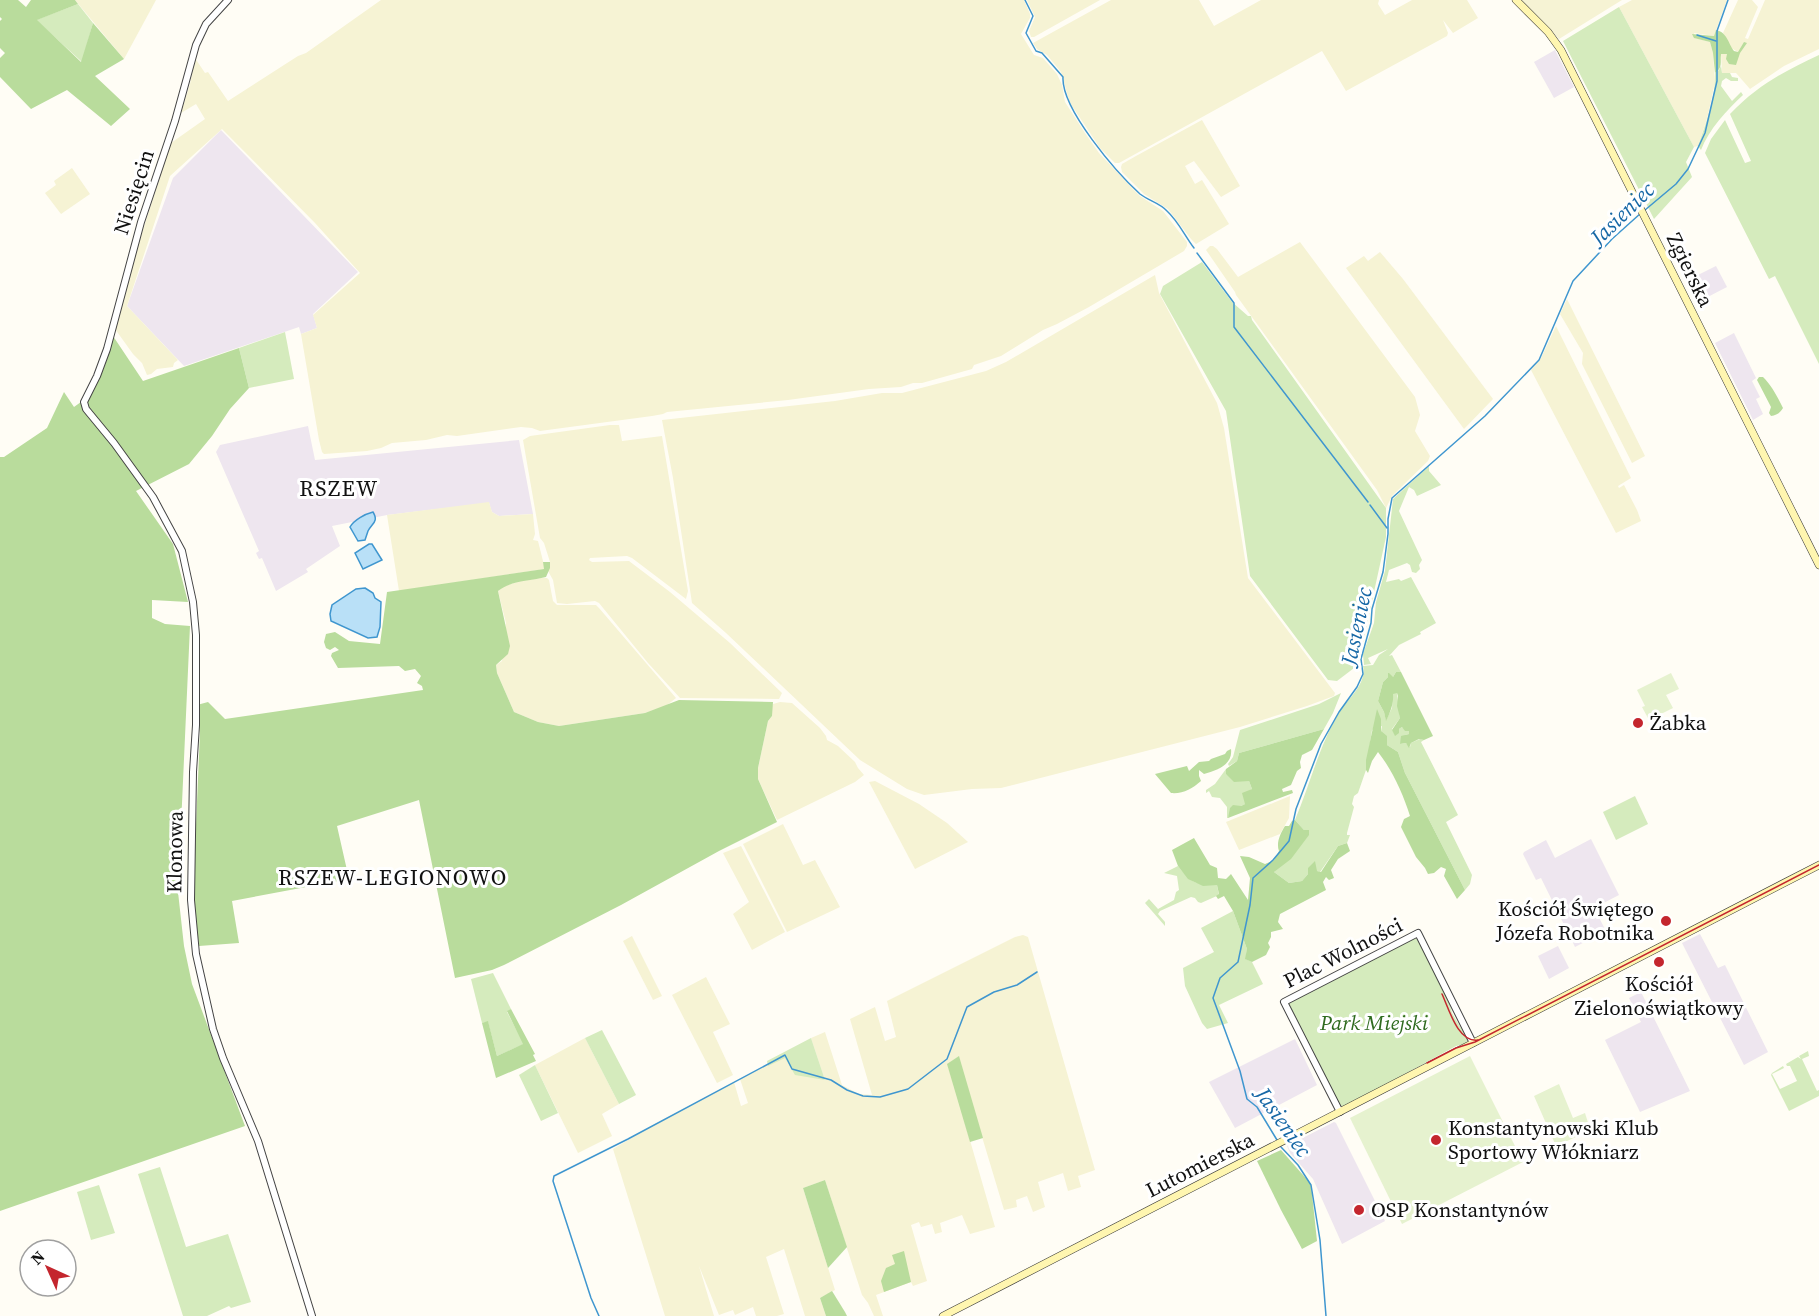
<svg xmlns="http://www.w3.org/2000/svg" width="1819" height="1316" font-family="'Source Serif 4',serif">
	<style>
		.industrial { fill: #eee6ef }
		.farmland { fill: #f6f3d4 }
		.green { fill: #d5ebbd }
		.forest { fill: #b9dc9c }
		.pitch { fill: #e6f2cf }
		.water { fill: #b9e0f7; stroke: #3f96cf; stroke-width: 1.5 }
		.lines { fill: none; stroke-linecap: round; stroke-linejoin: round }
		.stream { stroke: #3f96cf; stroke-width: 1.5 }
		.tertiary-casing { stroke: #444; stroke-width: 8 }
		.secondary-casing { stroke: #333; stroke-width: 8 }
		.tertiary { stroke: #fff; stroke-width: 6 }
		.secondary { stroke: #fff6b0; stroke-width: 7 }
		.tram { stroke: #c4262e; stroke-width: 1.5 }
		.poi-dot { fill: #c4262e; stroke: #fff; stroke-width: 2 }
		.labels { text-anchor: middle; stroke-width: 6; stroke-linejoin: round; paint-order: stroke }
		.street-label { font-size: 21px; fill: #111; stroke: #fff }
		.poi-label { font-size: 21px; fill: #111; stroke: #fff; text-anchor: start }
		.park-label { font-size: 21px; font-style: italic; fill: #2f6b1f; stroke: #fff }
		.water-label { font-size: 22px; font-style: italic; fill: #1768a6; stroke: #fff }
		.neighbourhood-label { font-size: 22px; letter-spacing: 1.5px; fill: #111; stroke: #fff }
	</style>
	<rect width="100%" height="100%" fill="#fffdf5"/>
	<g class="industrial">
		<path d="M1555 50 1574 87 1554 98 1534 62Z"/>
		<path d="M221 130 358 272 313 314 317 328 301 334 299 327 184 366 127 306 173 178Z"/>
		<path d="M1716 266 1727 287 1698 302 1688 280Z"/>
		<path d="M1734 333 1756 378 1752 381 1760 397 1756 399 1763 414 1753 420 1715 343Z"/>
		<path d="M308 426 315 460 519 440 533 514 499 516 492 512 489 503 387 515 332 526 340 546 306 569 308 572 276 591 262 558 259 559 256 553 259 551 216 452 220 445Z"/>
		<path d="M1591 839 1619 895 1594 908 1606 931 1575 947 1541 878 1536 880 1523 854 1524 852 1546 840 1555 858Z"/>
		<path d="M1700 934 1718 968 1725 965 1768 1052 1744 1065 1682 943Z"/>
		<path d="M1558 946 1569 968 1549 979 1538 956Z"/>
		<path d="M1641 992 1690 1091 1640 1112 1605 1040 1641 1022 1629 998Z"/>
		<path d="M1295 1039 1317 1085 1235 1128 1209 1082Z"/>
		<path d="M1334 1122 1336 1123 1385 1221 1342 1244 1313 1179 1290 1153 1287 1146Z"/>
	</g>
	<g class="farmland">
		<path d="M75 0H156L124 59Z"/>
		<path d="M381 0H1024L1030 14V18L1021 34 1034 55 1043 58 1057 74 1062 85 1065 102 1085 133 1099 153 1133 189 1140 196 1163 211 1187 242V246L1184 251 1089 307 1057 324 1043 330 1001 356 974 365 972 369 922 383H913L901 387 869 389 788 400 667 412 663 414 652 416 540 431 532 428 521 427 457 436 447 435 426 440 392 443 381 448 367 451 324 454 322 452 319 440 301 334 317 328 313 315 360 273 315 223 222 129 170 176 127 306 178 360 174 363 173 367 157 369 151 374 147 375 142 363 133 354 115 329 141 236 171 143 205 119 196 104 181 113 190 84 195 58 205 73 208 72 228 101 298 56 306 53Z"/>
		<path d="M1027 0H1100L1034 37H1031L1029 31 1035 17Z"/>
		<path d="M1111 0H1199L1214 26 1261 0H1379L1378 4 1385 15 1412 0H1467L1478 18 1453 33 1443 20 1448 33 1447 36 1346 91 1322 51 1119 163H1115L1100 148 1072 106 1069 100 1061 72 1047 55 1037 49 1033 43Z"/>
		<path d="M1521 0H1622L1559 39Z"/>
		<path d="M1632 0H1727L1714 36 1694 33 1695 38 1710 42 1713 53 1715 82 1708 115 1698 146 1694 147 1619 7Z"/>
		<path d="M1738 0H1752L1758 7 1745 38 1748 39 1765 0H1819V49L1784 66 1750 89 1736 73H1722L1721 54 1738 52 1731 48 1723 33Z"/>
		<path d="M1202 120 1240 186 1221 197 1194 161 1185 166 1195 184 1202 180 1229 224 1196 244 1191 239 1168 209 1144 194 1122 172 1121 167 1122 164 1136 156Z"/>
		<path d="M72 168 90 194 61 214 45 193 56 185 54 181Z"/>
		<path d="M1300 242 1415 397 1420 415 1415 431 1430 456 1428 461 1392 496 1386 508 1377 490 1236 295 1235 292 1206 250 1210 246H1213L1217 249 1238 277Z"/>
		<path d="M1380 252 1403 279 1493 399 1464 429 1346 268 1364 256 1368 261Z"/>
		<path d="M1155 275 1159 293 1217 403 1224 428 1248 578 1335 693 1334 696 1307 706 1240 727 1001 788 972 789 924 795 907 789 860 760 726 633 692 603 673 478 662 420 835 401 882 393H902L986 371 1006 362Z"/>
		<path d="M1567 299 1645 456 1632 463 1582 364 1583 353 1560 314Z"/>
		<path d="M1556 326 1631 478 1618 486 1619 488 1624 485 1637 510 1641 521 1616 533 1531 370 1541 358Z"/>
		<path d="M610 425H619L622 441 662 436 688 591 686 599 632 558 627 556 590 558 589 560 592 562 629 561 670 592 730 643 782 693 779 699 680 698 648 663 599 603 595 601 567 604 557 603 553 580 548 571 550 562 544 543 540 538 523 440 530 436Z"/>
		<path d="M489 502 492 512 499 516 533 514 535 534 533 540 538 541 545 569 399 591 387 515Z"/>
		<path d="M541 578H547L549 580 553 601 557 605H596L599 608 676 698 666 706 645 713 559 726 538 722 514 712 497 673 496 665 502 661 506 623 498 591 504 586 520 581Z"/>
		<path d="M780 702 792 703 820 728 826 736 827 740 838 746 855 762 858 768 864 775 855 782 777 820 758 779V768L768 721 772 716 771 708 773 704Z"/>
		<path d="M875 781 919 804 947 823 968 842 915 869 869 782Z"/>
		<path d="M1290 796 1289 818 1280 834 1239 850 1226 822Z"/>
		<path d="M783 824 803 865 815 860 840 907 787 932 743 844Z"/>
		<path d="M741 846 785 932 752 950 733 914 749 902 723 853Z"/>
		<path d="M1023 935 1028 937 1095 1170 1078 1176 1081 1187 1068 1191 1063 1173 1038 1182 1045 1207 1033 1212 1027 1196 1016 1200 1017 1207 1004 1210 958 1057 948 1064 995 1227 970 1234 962 1215 940 1223 942 1232 935 1234 932 1224 921 1227 919 1222 911 1225 927 1281 913 1286 911 1282 876 1295 883 1316H874L868 1303 862 1295 825 1180 803 1188 835 1290 820 1298 826 1316H805L784 1249 766 1257 784 1314 777 1316H756L753 1307 735 1315 733 1310 719 1315 699 1266 714 1316H665L613 1149 655 1124 734 1082 741 1106 748 1103 740 1079 768 1064 769 1065 785 1057 825 1080 811 1038 825 1032 842 1085 859 1094 872 1095 850 1019 875 1007 885 1041 896 1037 887 1001 1015 937Z"/>
		<path d="M632 936 662 996 653 1000 623 941Z"/>
		<path d="M706 977 730 1024 713 1032 733 1075 717 1083 672 995Z"/>
		<path d="M585 1038 619 1104 602 1114 612 1136 578 1153 535 1065Z"/>
	</g>
	<g class="green">
		<path d="M78 4 93 23 82 62 36 20Z"/>
		<path d="M1619 7 1694 147 1686 162 1692 177 1654 219 1563 41Z"/>
		<path d="M1819 55V364L1775 276 1769 279 1705 153 1711 139 1725 120 1745 163 1751 161 1730 114C1758 85 1783 72 1819 55Z"/>
		<path d="M1721 66 1722 73H1730L1732 77 1738 78V81H1731L1726 78 1722 81 1721 86 1732 101 1741 92 1743 95C1727 110 1709 129 1701 150L1698 146C1706 123 1716 97 1715 73L1719 70Z"/>
		<path d="M1202 262 1232 302 1248 316H1251L1252 320 1386 508V537L1358 665 1337 681 1328 680 1250 576 1226 411 1160 294 1163 286Z"/>
		<path d="M285 332 294 379 249 388 239 348Z"/>
		<path d="M1429 466V471L1441 485 1417 496 1414 490 1409 487 1399 511 1422 560 1419 565 1420 569 1416 573 1412 572 1410 565 1407 563 1389 570 1386 582 1399 579 1401 581 1411 577 1436 623 1420 632 1421 634 1399 645 1389 656 1392 655 1401 672H1396L1393 677H1388L1383 682 1378 701 1384 712 1386 720 1392 708 1393 693H1397L1400 718 1392 729 1395 735 1399 729 1402 727 1409 731V734L1405 735 1400 744 1406 743 1410 747 1411 743 1420 739 1424 740 1421 742 1458 815 1446 822 1472 875 1470 884 1465 890 1405 773 1398 752 1387 745 1381 731 1382 726 1372 730 1366 770 1358 793 1354 796 1352 804 1354 807 1347 833V835H1350L1347 843 1338 846 1320 872 1317 871 1308 874 1302 881 1289 883 1274 872 1304 830 1295 820C1311 782 1318 748 1340 711 1349 698 1367 683 1363 666L1373 665 1379 655 1388 649 1368 658 1371 664 1364 665 1363 654 1374 623 1376 602 1385 571 1393 499Z"/>
		<path d="M1341 693 1333 713 1324 729 1239 753 1237 761 1229 766 1228 764 1233 757 1240 730 1319 704Z"/>
		<path d="M1226 769V774L1249 781 1252 789 1247 792 1245 804 1231 811 1228 818H1227V807L1220 798 1212 797 1209 791 1206 793V790L1215 784Z"/>
		<path d="M1635 796 1648 824 1616 840 1603 812Z"/>
		<path d="M1178 866C1193 884 1195 884 1217 885L1219 895 1201 903 1198 902 1195 898 1191 897 1160 911 1158 914 1165 922V926L1145 903 1149 899 1158 909 1174 900 1176 892 1179 890 1177 876 1164 873Z"/>
		<path d="M1233 911 1247 949 1246 959 1252 962 1263 984 1219 1005 1228 1023 1207 1029 1202 1023 1185 986 1183 968 1214 952 1201 928Z"/>
		<path d="M1414 938 1419 940 1449 1002 1452 1013 1468 1040 1465 1044 1456 1046 1345 1107 1339 1105 1288 1006 1289 1003 1409 939Z"/>
		<path d="M493 973 511 1009 507 1012 524 1044 497 1056 488 1022 482 1023 471 979Z"/>
		<path d="M602 1030 636 1095 619 1104 585 1038Z"/>
		<path d="M811 1038 825 1080 795 1075 785 1058 768 1066 767 1061Z"/>
		<path d="M1808 1051 1809 1056 1802 1059 1817 1091 1819 1090V1096L1789 1111 1771 1075 1772 1073 1783 1066 1784 1068 1772 1074 1780 1089 1797 1081 1790 1066H1787L1786 1064 1798 1057 1801 1059 1799 1056Z"/>
		<path d="M535 1065 558 1113 541 1121 519 1075Z"/>
		<path d="M160 1167 186 1247 228 1234 251 1302 231 1308 229 1306 207 1316H183L138 1174Z"/>
		<path d="M99 1185 115 1233 91 1240 77 1192Z"/>
	</g>
	<g class="forest">
		<path d="M0 0H18L26 7 31 0H75L78 4 37 20 81 62 93 23 124 59 95 76 130 109 111 126 67 90 31 109 0 77V58L5 53 0 48V21L2 19 0 17Z"/>
		<path d="M1716 30C1727 32 1728 43 1734 51L1738 52 1744 42 1747 43 1740 53 1736 65 1729 64 1726 59 1727 54H1721C1720 62 1723 68 1715 73L1713 53 1710 42 1694 38 1692 34 1714 36Z"/>
		<path d="M113 336 143 381 239 348 249 388 230 409 212 436 189 464 136 491 173 544 188 602 152 600V618L165 624 190 626 178 892 184 946 192 984 245 1126 0 1211V457H4L47 428 64 392 74 407C100 391 106 364 113 336Z"/>
		<path d="M1759 377H1763C1772 386 1777 396 1783 408 1780 413 1777 415 1771 416L1769 413 1771 407 1757 380Z"/>
		<path d="M543 562H550V568L546 577C530 581 512 580 498 591L510 646 508 654 496 665 497 673 514 712 538 722 559 726 645 713 679 700 773 702 772 716 768 721 758 768V779L777 822 719 851 621 905 504 965 492 970 455 978 419 800 337 826 349 879 232 901 239 943 199 946 193 894 200 733 197 705 208 702 225 719 423 690 422 686 417 683 421 676 415 669 405 671 399 666 338 668 331 656 332 653 339 650 335 647 330 650 326 648 324 642 326 634 335 632 349 641 380 644 387 592 544 569Z"/>
		<path d="M1396 672H1401L1433 736 1424 740 1419 739 1411 743 1409 748 1406 743 1400 744 1401 736 1409 734V731H1405L1402 727 1399 729V733L1395 736 1392 730 1400 718 1397 706 1398 696 1397 693 1393 694C1394 703 1390 713 1386 721L1384 712 1378 701 1383 682 1388 677V673H1389L1393 677Z"/>
		<path d="M1377 709 1381 719V731L1387 736V745L1398 752 1405 773 1465 890 1457 899 1444 876 1446 869 1441 867 1434 873 1428 874 1425 868 1416 857 1401 827 1404 819 1410 816C1403 794 1393 771 1378 752L1372 761 1368 773 1366 770V760Z"/>
		<path d="M1324 729 1312 750 1302 755 1300 762 1301 768 1297 771 1291 785 1282 789 1283 792 1292 790 1293 793 1228 818 1230 808 1233 805 1241 806 1245 804 1242 793 1252 789 1249 781 1234 782 1226 774V769L1237 761 1239 753Z"/>
		<path d="M1231 749C1233 765 1217 770 1204 774L1199 770V776L1201 781C1192 789 1183 794 1171 793L1155 774 1187 766 1189 771 1199 762 1209 761 1211 759 1225 754 1227 751Z"/>
		<path d="M1295 820 1304 830H1309V835L1291 859 1274 872 1289 883 1302 881 1308 874V868L1315 861 1317 871 1321 872 1338 846 1347 843 1350 851 1338 859 1331 870 1334 878 1329 880 1326 877 1323 882 1326 890 1280 914 1278 922 1283 929 1271 932V937L1268 943 1270 947 1266 955 1252 962 1245 959 1247 949 1233 911 1224 896 1218 899 1216 896 1219 894 1217 885 1203 886 1188 879 1178 866 1172 850 1194 838 1210 865 1217 868 1218 878 1226 879 1231 874 1248 900 1250 878 1240 856 1249 857 1265 864 1274 860 1279 851C1276 843 1280 834 1285 826H1289L1292 821Z"/>
		<path d="M511 1009 535 1054 533 1055 536 1061 496 1078 482 1023 488 1021 497 1056 523 1044 507 1011Z"/>
		<path d="M959 1056 983 1138 970 1142 947 1064Z"/>
		<path d="M1281 1150 1311 1184 1317 1241 1302 1249 1281 1210 1257 1161Z"/>
		<path d="M825 1180 847 1247 828 1268 803 1188Z"/>
		<path d="M904 1251 911 1282 884 1292 881 1281 886 1268 895 1264 892 1255Z"/>
		<path d="M832 1291 845 1312 847 1316H826L820 1298Z"/>
	</g>
	<g class="pitch">
		<path d="M1671 673 1679 689 1666 695 1673 708 1649 720 1642 707 1645 706 1637 690Z"/>
		<path d="M1470 1056 1523 1162 1402 1224 1350 1118Z"/>
		<path d="M1559 1084 1573 1118 1585 1113 1590 1129 1587 1132 1556 1146 1534 1096Z"/>
	</g>
	<g class="water">
		<path d="M373 512C379 522 372 523 368 531 367 534 366 537 365 540L358 541 350 527C354 520 365 514 373 512Z"/>
		<path d="M369 544H372L382 560 363 569 355 553Z"/>
		<path d="M365 588 373 593 375 598 381 602 380 627 377 637 368 638 331 621 330 614 332 605 356 589Z"/>
	</g>
	<g class="lines">
		<g class="stream">
			<path d="M1025 0 1033 16 1026 33 1036 51 1042 53 1063 77C1061 109 1117 173 1140 194 1149 201 1160 203 1167 211 1178 221 1185 236 1194 248"/>
			<path d="M1697 35 1716 41"/>
			<path d="M1645 210 1676 184 1688 169 1705 133 1717 81V31L1728 0"/>
			<path d="M1197 253 1234 303V327L1368 502"/>
			<path d="M1370 505 1387 528"/>
			<path d="M1277 1140 1257 1107 1247 1099 1240 1071 1213 998 1220 978 1238 962 1250 905 1253 878 1273 860 1289 841 1296 809 1321 744 1339 712 1357 687 1363 674 1361 659 1371 623 1372 609 1383 572 1388 534V519L1392 498 1485 416 1539 360 1573 281 1612 239 1641 213"/>
			<path d="M1281 1147 1298 1165 1311 1185 1320 1240 1326 1316"/>
			<path d="M599 1316 591 1298 553 1181 554 1176 628 1139 785 1055 792 1069 831 1080 847 1090 863 1096 880 1097 908 1089 947 1059 967 1007 994 992 1017 985 1037 972"/>
		</g>
		<g class="tertiary-casing">
			<g id="tertiary">
				<path d="M228 0 206 24 196 45 175 121 141 222 107 349 97 376 84 402 86 409 114 443 153 497 182 551 193 602 196 635V725L193 772 191 900 196 954 213 1029 223 1058 258 1141 312 1316"/>
				<path d="M1340 1112 1284 1002 1418 933 1473 1043"/>
			</g>
		</g>
		<g class="secondary-casing">
			<g id="secondary">
				<path d="M1516 0 1548 32 1561 50 1819 565"/>
				<path d="M943 1316 1819 865"/>
			</g>
		</g>
		<use href="#tertiary" class="tertiary"/>
		<use href="#secondary" class="secondary"/>
		<g class="tram">
			<path d="M1442 994C1449 1009 1458 1043 1478 1040"/>
			<path d="M1427 1063 1456 1048 1475 1042 1819 865"/>
		</g>
	</g>
	<g class="poi-dot">
		<circle cx="1638" cy="723" r="6"/>
		<circle cx="1666" cy="921" r="6"/>
		<circle cx="1659" cy="962" r="6"/>
		<circle cx="1436" cy="1140" r="6"/>
		<circle cx="1359" cy="1210" r="6"/>
	</g>
	<g class="labels">
		<g class="street-label">
			<text transform="translate(134 192) rotate(-72)" y="7">Niesięcin</text>
			<text transform="translate(1690 270) rotate(64)" y="7">Zgierska</text>
			<text transform="translate(175 852) rotate(-89)" y="7">Klonowa</text>
			<text transform="translate(1343 953) rotate(-27)" y="7">Plac Wolności</text>
			<text transform="translate(1200 1165) rotate(-27)" y="7">Lutomierska</text>
		</g>
		<g class="poi-label">
			<text x="1650" y="730">Żabka</text>
			<text x="1654" y="916" text-anchor="end">Kościół Świętego<tspan x="1654" dy="24">Józefa Robotnika</tspan></text>
			<text x="1659" y="991" text-anchor="middle">Kościół<tspan x="1659" dy="24">Zielonoświątkowy</tspan></text>
			<text x="1448" y="1135">Konstantynowski Klub<tspan x="1448" dy="24">Sportowy Włókniarz</tspan></text>
			<text x="1371" y="1217">OSP Konstantynów</text>
		</g>
		<g class="park-label">
			<text x="1374" y="1030">Park Miejski</text>
		</g>
		<g class="water-label">
			<text transform="translate(1622 213) rotate(-44)" y="8">Jasieniec</text>
			<text transform="translate(1356 626) rotate(-78)" y="8">Jasieniec</text>
			<text transform="translate(1284 1122) rotate(55)" y="8">Jasieniec</text>
		</g>
		<g class="neighbourhood-label">
			<text x="339" y="496">RSZEW</text>
			<text x="393" y="885">RSZEW-LEGIONOWO</text>
		</g>
	</g>
	<g transform="translate(48 1268) rotate(315)"><circle r="28" fill="#ffffff" stroke="#a0a0a0" stroke-width="1.5"/>
	<path d="M0-4.5L10 22L0 15L-10 22Z" fill="#c4262e"/>
	<text y="-9" font-size="16" font-weight="bold" text-anchor="middle" fill="#111111">N</text>
	</g>
</svg>
